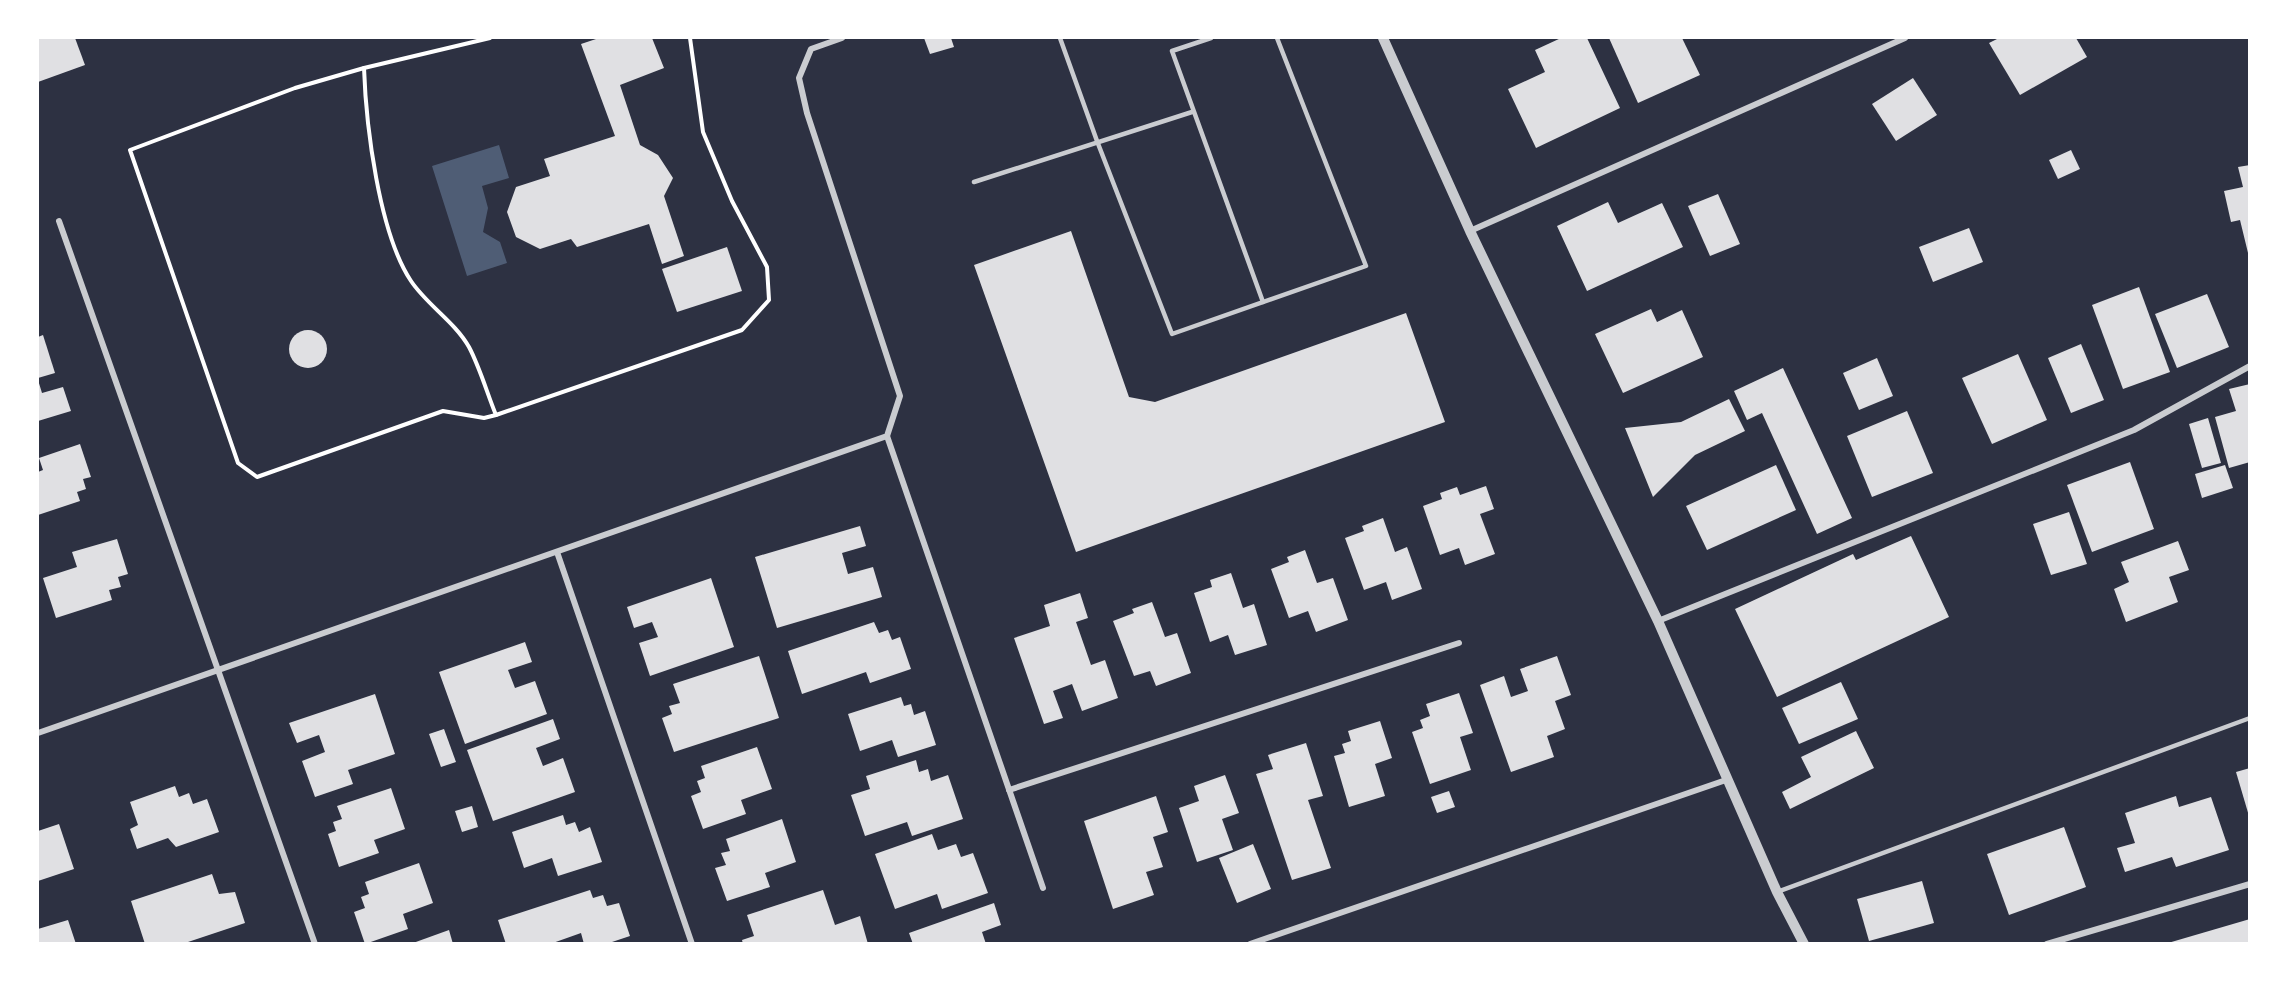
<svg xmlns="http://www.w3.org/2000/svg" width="2287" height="981" font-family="'Exo 2',sans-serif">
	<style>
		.water { fill: #4f5d75 }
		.building { fill: #e0e0e3 }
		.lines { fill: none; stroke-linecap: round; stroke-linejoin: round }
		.path { stroke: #fff; stroke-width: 4 }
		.service { stroke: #caccd0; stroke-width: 4.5 }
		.minor { stroke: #caccd0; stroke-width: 6 }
		.tertiary { stroke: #caccd0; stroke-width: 10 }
	</style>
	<rect width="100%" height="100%" fill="#2d3142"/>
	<path class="water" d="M499 145 509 178 482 186 488 208 483 232 500 242 507 263 467 276 432 166Z"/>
	<g class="building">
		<path d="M38 38H75L85 65 38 82Z"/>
		<path d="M599 38H652L664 68 620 85 640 145 658 155 673 178 664 196 684 256 662 264 649 224 577 247 571 239 540 249 516 237 507 212 516 187 550 176 544 159 615 136 581 44Z"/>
		<path d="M924 38H951L954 47 930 54Z"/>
		<path d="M1561 38H1587L1620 108 1536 148 1508 89 1545 72 1535 50Z"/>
		<path d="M1609 38H1682L1700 75 1638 103Z"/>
		<path d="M1999 38H2076L2087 57 2020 95 1989 43Z"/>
		<path d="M1913 78 1937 115 1896 141 1872 104Z"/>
		<path d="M2071 150 2080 169 2058 179 2049 160Z"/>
		<path d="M2250 165V257H2249L2240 220 2231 222 2224 191 2243 187 2238 167Z"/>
		<path d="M1718 194 1740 244 1710 256 1688 206Z"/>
		<path d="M1608 202 1618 223 1662 203 1683 247 1587 291 1557 226Z"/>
		<path d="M1969 228 1983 262 1933 282 1919 247Z"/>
		<path d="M1071 231 1129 397 1155 402 1406 313 1445 422 1076 552 974 265Z"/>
		<path d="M727 247 742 291 677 312 662 269Z"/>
		<path d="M2139 287 2170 372 2123 389 2092 305Z"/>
		<path d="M2207 294 2229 347 2177 368 2155 314Z"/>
		<path d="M1651 309 1657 322 1682 310 1703 357 1623 393 1595 334Z"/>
		<circle cx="308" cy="349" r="19"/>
		<path d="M43 335 55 373 38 378V337Z"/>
		<path d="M2081 344 2104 400 2071 413 2048 358Z"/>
		<path d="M2018 354 2047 420 1992 444 1962 378Z"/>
		<path d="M1877 358 1893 396 1859 410 1843 373Z"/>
		<path d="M1783 368 1852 518 1817 534 1762 413 1747 420 1734 391Z"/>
		<path d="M38 380 42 393 63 387 71 411 38 421Z"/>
		<path d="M2250 384V462L2229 468 2215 417 2236 411 2229 389Z"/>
		<path d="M1729 399 1745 431 1695 455 1653 497 1625 428 1681 422Z"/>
		<path d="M1907 411 1933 473 1872 497 1847 436Z"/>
		<path d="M2208 418 2221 463 2202 468 2189 424Z"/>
		<path d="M80 444 91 477 83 479 86 489 77 492 80 501 38 515V472L43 470 39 458Z"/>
		<path d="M2130 462 2154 529 2092 552 2067 485Z"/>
		<path d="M1776 465 1796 510 1707 550 1686 506Z"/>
		<path d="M2225 465 2233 488 2202 498 2195 474Z"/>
		<path d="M1486 486 1494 509 1480 514 1495 554 1465 565 1459 548 1440 555 1423 506 1442 499 1440 493 1457 487 1460 495Z"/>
		<path d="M2069 512 2087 564 2051 575 2033 524Z"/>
		<path d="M1383 518 1395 552 1407 547 1422 589 1392 600 1386 582 1364 590 1345 538 1364 531 1362 526Z"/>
		<path d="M860 526 866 546 842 553 848 574 873 567 882 597 777 628 755 557Z"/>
		<path d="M1911 536 1949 617 1777 697 1735 609 1853 554 1856 560Z"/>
		<path d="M117 539 128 574 118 577 121 587 109 590 112 600 56 618 43 578 77 567 72 552Z"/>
		<path d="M2178 541 2189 570 2169 577 2178 602 2126 622 2114 589 2129 582 2121 562Z"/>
		<path d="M1305 550 1317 583 1333 578 1348 620 1316 632 1308 611 1289 618 1271 569 1289 562 1287 557Z"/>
		<path d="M1231 573 1243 608 1254 604 1267 645 1235 655 1228 635 1210 642 1194 593 1212 587 1210 580Z"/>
		<path d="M711 578 734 647 650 676 639 643 658 637 652 622 634 628 627 607Z"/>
		<path d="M1080 593 1088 618 1076 622 1091 665 1105 660 1118 698 1082 711 1072 684 1053 691 1063 718 1044 724 1014 638 1050 626 1044 605Z"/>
		<path d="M1152 602 1165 637 1177 633 1191 673 1156 686 1150 671 1134 676 1113 621 1134 613 1132 609Z"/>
		<path d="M874 622 879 633 888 630 892 640 900 637 911 669 870 683 866 672 802 694 788 651Z"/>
		<path d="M525 642 532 662 508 670 515 688 535 681 547 714 465 744 439 672Z"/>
		<path d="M759 656 779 718 674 752 662 718 672 714 669 706 680 703 673 684Z"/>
		<path d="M1557 656 1571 695 1555 701 1565 729 1547 736 1554 757 1511 772 1480 685 1504 676 1511 697 1528 691 1520 669Z"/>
		<path d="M1841 682 1858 719 1799 744 1782 708Z"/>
		<path d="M1459 693 1473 733 1460 737 1471 770 1430 784 1412 732 1423 728 1420 720 1430 716 1426 704Z"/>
		<path d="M375 694 395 754 348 770 353 784 315 797 302 761 325 752 319 735 297 743 289 723Z"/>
		<path d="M901 697 904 706 911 704 914 715 925 711 936 745 898 757 892 740 860 751 848 714Z"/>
		<path d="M553 719 560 739 536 748 543 766 563 758 575 792 493 821 467 750Z"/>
		<path d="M1380 721 1392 758 1375 764 1385 796 1349 807 1334 756 1345 753 1342 744 1351 741 1348 731Z"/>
		<path d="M444 729 456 762 441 767 429 734Z"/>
		<path d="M1856 731 1874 768 1790 809 1782 792 1811 777 1801 757Z"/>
		<path d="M1306 743 1323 796 1308 800 1331 868 1292 880 1256 774 1273 769 1268 755Z"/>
		<path d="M757 747 772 789 741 800 746 814 703 829 691 796 701 792 697 781 705 778 701 766Z"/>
		<path d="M916 760 919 772 928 769 931 781 948 775 963 819 912 836 907 822 865 836 851 795 870 789 866 776Z"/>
		<path d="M2250 768V816H2249L2236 772Z"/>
		<path d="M1225 775 1239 813 1222 819 1233 850 1197 862 1179 808 1199 801 1194 786Z"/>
		<path d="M175 786 179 797 189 793 193 804 207 799 219 832 176 847 168 838 137 849 130 829 138 825 130 802Z"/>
		<path d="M391 788 405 829 374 840 379 853 339 867 328 834 336 831 333 822 342 819 337 806Z"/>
		<path d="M1449 791 1455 807 1437 813 1431 797Z"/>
		<path d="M1156 796 1168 832 1153 837 1163 867 1146 872 1154 895 1113 909 1084 821Z"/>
		<path d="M2176 796 2179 807 2211 797 2229 850 2176 867 2172 857 2125 872 2117 848 2135 843 2125 813Z"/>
		<path d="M472 806 478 827 462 832 455 811Z"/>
		<path d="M563 815 566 825 575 822 579 832 590 827 602 862 558 876 552 858 524 868 512 832Z"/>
		<path d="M782 819 796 862 765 873 770 887 727 901 715 868 726 865 721 853 730 851 726 839Z"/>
		<path d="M59 824 74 869 38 881V831Z"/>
		<path d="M2064 827 2086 887 2009 915 1987 854Z"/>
		<path d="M932 834 938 850 956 844 961 857 973 853 988 893 942 909 937 894 895 909 875 854Z"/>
		<path d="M1253 844 1271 889 1237 903 1219 858Z"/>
		<path d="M419 863 433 903 403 914 408 929 365 944 354 912 365 908 361 897 369 894 365 882Z"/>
		<path d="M212 874 219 894 235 892 245 923 182 944H145L131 901Z"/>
		<path d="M1922 881 1934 923 1869 941 1857 899Z"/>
		<path d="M590 890 593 898 603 895 607 906 619 903 630 936 606 944H584L581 933 550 944H506L498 920Z"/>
		<path d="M823 890 835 925 860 916 868 944H743L742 940 754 936 747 915Z"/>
		<path d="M994 903 1001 925 982 932 986 944H913L909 933Z"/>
		<path d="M2250 919V944H2168V943Z"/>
		<path d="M68 920 76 944H38V929Z"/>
		<path d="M449 930 453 944H413V943Z"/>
	</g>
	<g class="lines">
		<g class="path">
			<path d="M490 38 364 68 295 88 130 150 238 463 257 477 443 411 484 418 496 415 742 330 769 300 767 267 732 201 703 132 690 38"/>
			<path d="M364 68C366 126 379 233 411 281 427 305 455 322 469 347 480 368 487 393 496 415"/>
		</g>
		<g class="service">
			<path d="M1060 38 1097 141 1172 334 1366 266 1277 38"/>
			<path d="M1211 38 1172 51 1263 302"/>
			<path d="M974 182 1192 112"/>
			<path d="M1777 892 2250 718"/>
		</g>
		<g class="minor">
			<path d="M59 221 315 944"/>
			<path d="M1470 231 1905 38"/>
			<path d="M887 436 1043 888"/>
			<path d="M557 552 692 944"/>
			<path d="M1658 621 2134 430 2250 366"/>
			<path d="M38 733 887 436 900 396 807 113 799 78 811 49 842 38"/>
			<path d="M1009 790 1459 643"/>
			<path d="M1250 944 1726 780"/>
			<path d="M2047 944 2250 884"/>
		</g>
		<path class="tertiary" d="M1383 38 1470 231 1658 621 1777 892 1804 944"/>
	</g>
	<rect width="2287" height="981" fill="none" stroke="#ffffff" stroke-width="78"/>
</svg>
